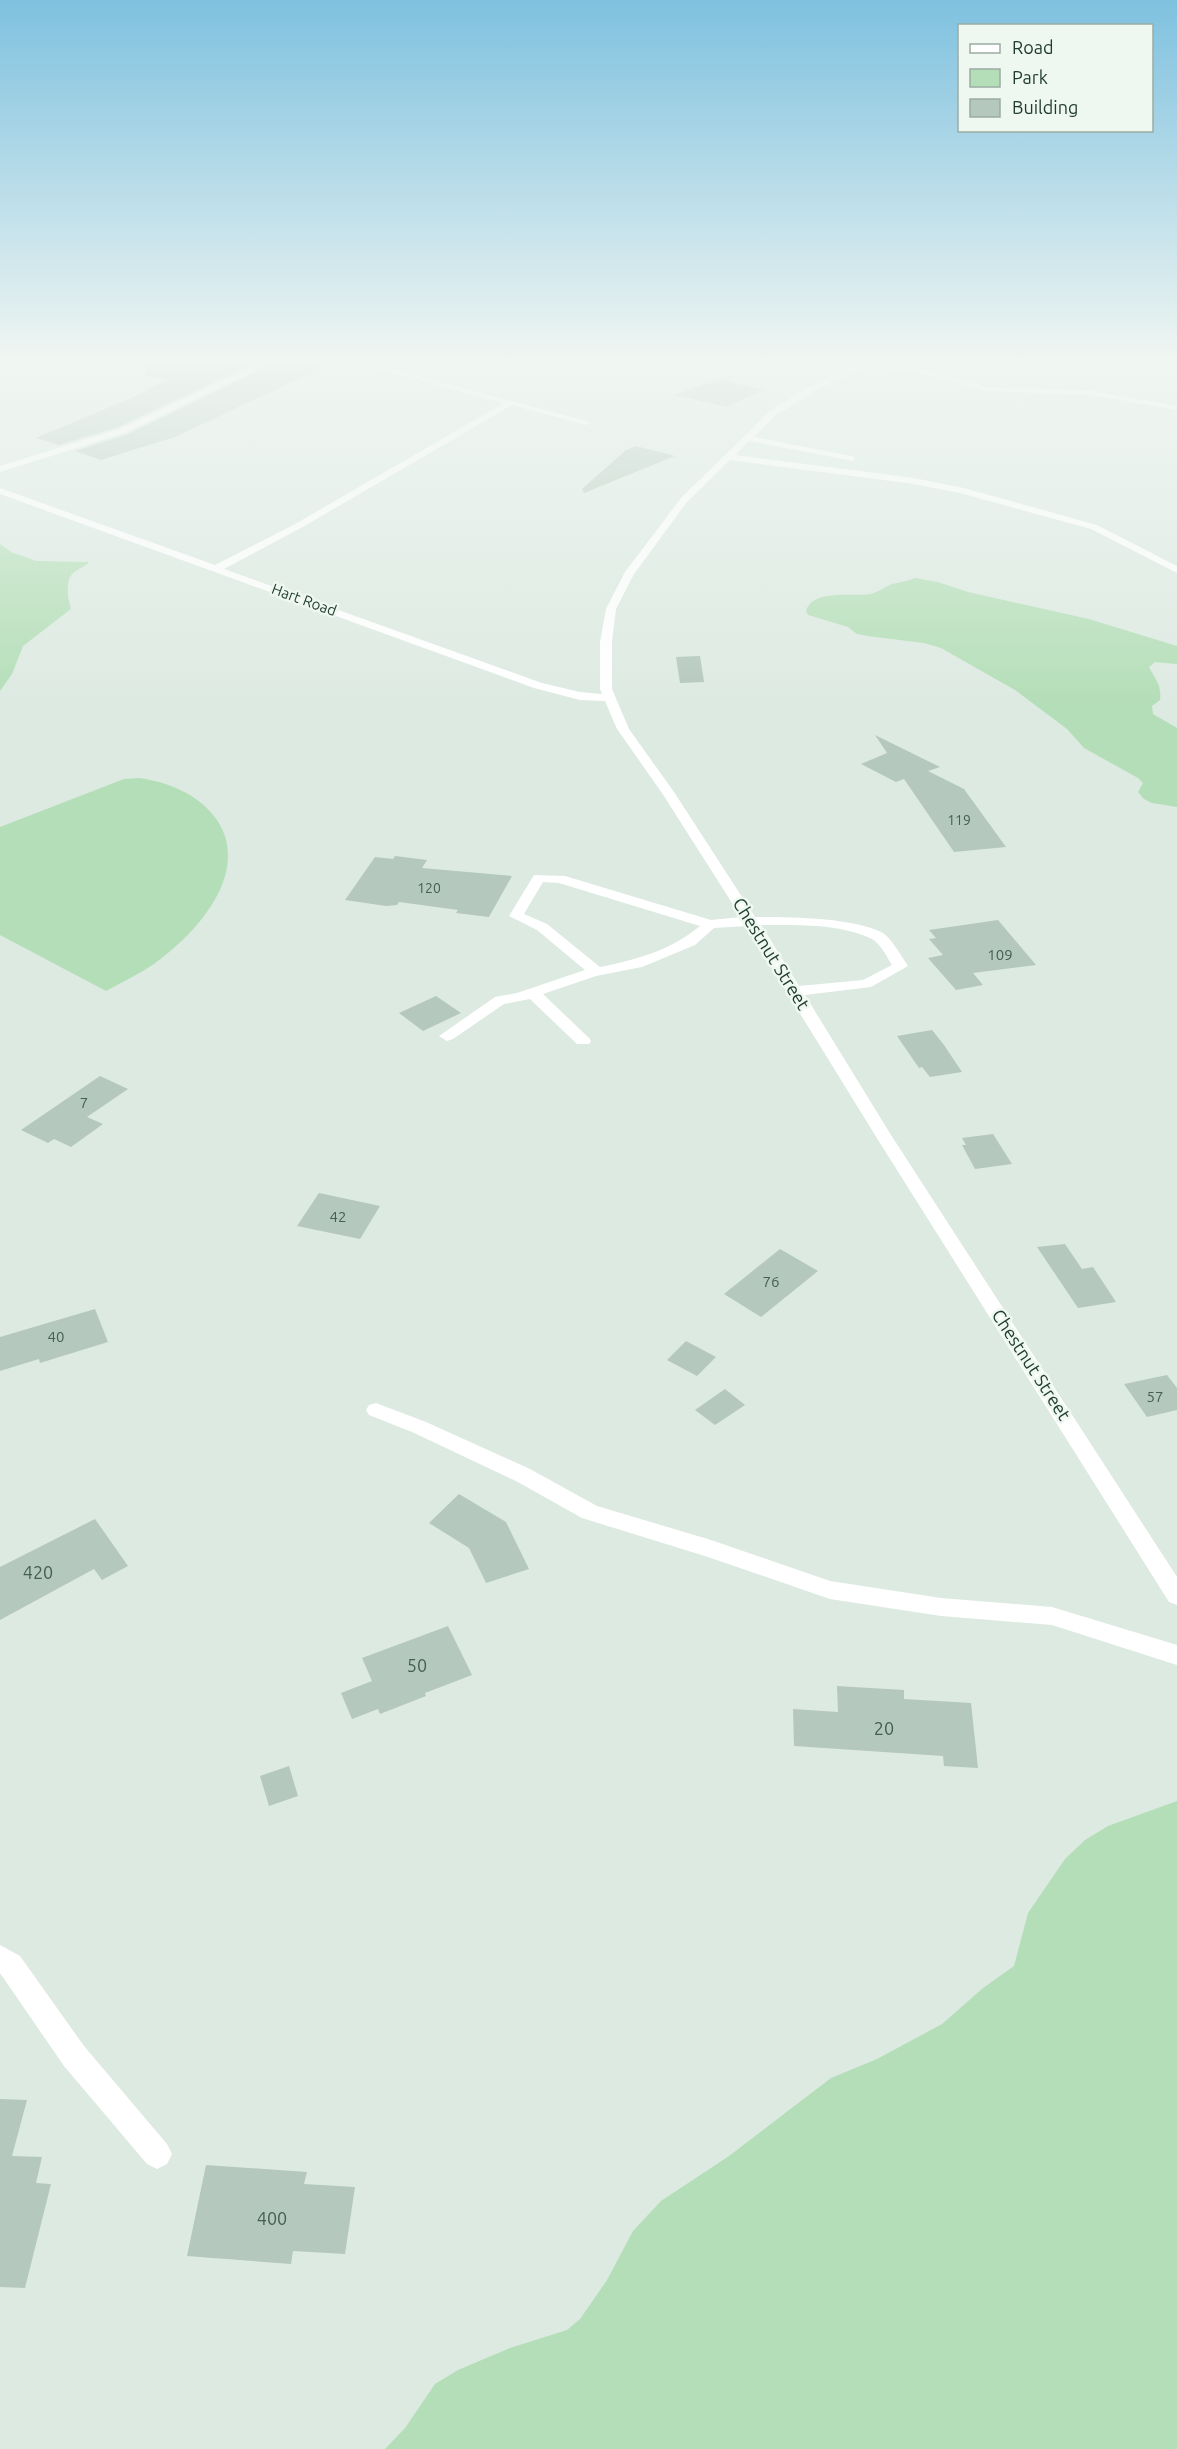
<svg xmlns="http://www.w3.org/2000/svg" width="1177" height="2449" font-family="Ubuntu,sans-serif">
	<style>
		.green { fill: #b4deb7 }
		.building { fill: #b5c8bd }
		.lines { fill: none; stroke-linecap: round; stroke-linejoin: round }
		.minor { fill: #fff; fill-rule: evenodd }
		.labels { text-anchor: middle; stroke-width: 5; stroke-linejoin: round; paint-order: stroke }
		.far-number-label { font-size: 14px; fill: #445e51 }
		.far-street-label { font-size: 15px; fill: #1e3b2d; stroke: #eef7f0 }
		.number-label { font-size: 15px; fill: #445e51 }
		.street-label { font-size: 18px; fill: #1e3b2d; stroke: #eef7f0 }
		.near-number-label { font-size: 18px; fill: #445e51 }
	</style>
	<rect width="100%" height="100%" fill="#ddeae2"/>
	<g class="green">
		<path d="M0 544 11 552 36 561 89 562C85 567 77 569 72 574 65 583 68 599 71 609L23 646 12 674 0 691Z"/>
		<path d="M915 578 938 582 968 592 1089 619 1177 646V664L1155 662 1149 667C1155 679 1162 685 1160 700L1152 706 1153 714 1177 728V807L1152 803 1144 799 1138 792 1143 783 1138 778 1084 748 1067 729 1015 690 941 648 924 643 867 636 857 634 848 627 808 615 806 611C812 588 855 597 871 594 878 592 885 587 892 584 900 582 908 581 915 578Z"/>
		<path d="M139 778C169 782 200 795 217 820 252 873 196 934 154 964 139 974 122 982 106 991L0 935V827L124 779Z"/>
		<path d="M1177 1801V2449H385L405 2428 435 2384 458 2370 510 2348 567 2330 580 2319 607 2280 633 2231 661 2201 729 2156 831 2078 877 2059 942 2024 983 1988 1014 1966 1028 1913 1065 1859 1085 1840 1108 1826Z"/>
	</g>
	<g class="building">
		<path d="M147 362H257L118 427 59 445 36 438 148 391H143L168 380 146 376Z"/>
		<path d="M276 362H334L175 437 101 460 75 451 126 435Z"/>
		<path d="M720 379 763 390 727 407 674 395Z"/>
		<path d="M636 446 675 456 584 493 582 489 626 450Z"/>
		<path d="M700 656 704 682 680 683 676 657Z"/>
		<path d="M875 735 940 767 928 771 964 789 1006 847 954 852 904 779 896 782 861 764 887 753Z"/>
		<path d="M395 856 427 860 422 868 512 876 489 917 456 913 458 910 399 902 397 905 386 906 345 900 375 857 393 859Z"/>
		<path d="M998 920 1036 965 973 973 983 985 956 990 928 958 943 955 929 939 936 938 929 930Z"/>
		<path d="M436 996 461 1013 423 1031 399 1013Z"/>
		<path d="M932 1030 944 1045 962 1072 930 1077 922 1067 919 1068 897 1036Z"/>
		<path d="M100 1076 128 1089 87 1117 103 1124 71 1147 54 1139 48 1143 21 1130Z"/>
		<path d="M993 1134 1012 1164 975 1169 962 1145H966L962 1138Z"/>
		<path d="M319 1193 380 1206 360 1239 297 1226Z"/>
		<path d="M1065 1244 1082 1269 1093 1267 1116 1302 1078 1308 1037 1247Z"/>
		<path d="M780 1249 818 1271 761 1317 724 1294Z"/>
		<path d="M95 1309 108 1342 40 1363 39 1359 0 1371V1337Z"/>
		<path d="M686 1341 716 1357 697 1376 667 1360Z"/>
		<path d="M1167 1375 1177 1388V1410L1147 1417 1124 1384Z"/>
		<path d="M725 1389 745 1405 715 1425 695 1410Z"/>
		<path d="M459 1494 506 1522 529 1569 486 1583 469 1548 429 1523Z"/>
		<path d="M95 1519 128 1566 102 1580 94 1569 0 1620V1567Z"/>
		<path d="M448 1626 472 1675 425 1693 426 1696 380 1714 378 1709 352 1719 341 1693 372 1681 362 1658Z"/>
		<path d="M837 1686 904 1690V1699L971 1703 978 1768 944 1766 943 1756 794 1746 793 1709 838 1712Z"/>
		<path d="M289 1766 298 1796 269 1806 260 1776Z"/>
		<path d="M0 2099 27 2100 12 2156 42 2157 36 2183 51 2184 25 2288 0 2287Z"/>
		<path d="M206 2165 307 2172 304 2184 355 2187 345 2254 293 2251 291 2264 187 2256Z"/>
	</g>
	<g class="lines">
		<g class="minor">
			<path d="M263 362H274L125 433 0 472V466L119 429Z"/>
			<path d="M350 362H365L590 422 586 425 512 405 301 528 224 569 542 683 580 692 602 694 600 689V642L606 609 625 572 681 498 770 411 810 386 863 362H881L929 371 987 387 1092 391 1177 406V410L1092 395 987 391 928 375 869 365 816 390 776 415 754 437 851 456 854 457V461L749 441 735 455 914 478 964 488 1097 525 1177 566V573L1091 529 960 493 914 484 730 460 687 502 634 574 616 609 612 642V689L629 729 674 792 755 917C789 917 852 917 883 933 892 939 902 957 908 966L871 987 805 995 891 1135 1177 1577V1605L1169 1602 875 1135 746 926 714 928 695 945 642 967 596 976 543 994 589 1038 591 1041 589 1044H577L530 999 504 1004 453 1039 447 1041 439 1036 495 997 517 993 585 970 537 930 509 916 534 875 565 876 711 920 741 917 662 793 617 729 605 701 580 700 534 688 0 494V488L215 565 295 524 504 403ZM543 882 559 883 700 926C672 950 635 960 600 967L547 924 524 914ZM761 925C796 925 839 923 872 939 880 943 887 957 892 965L863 980 799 986Z"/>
			<path d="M376 1403 426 1422 530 1469 597 1506 711 1540 830 1581 941 1598 1052 1607 1177 1645V1665L1052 1625 941 1616 830 1599 708 1557 582 1518 516 1481 412 1432 369 1415 366 1410 369 1405Z"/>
			<path d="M0 1945 20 1956 84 2046 167 2144 172 2154 167 2164 157 2169 147 2164 64 2066 0 1973Z"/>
		</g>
	</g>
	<linearGradient id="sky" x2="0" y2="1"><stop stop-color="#7ec1df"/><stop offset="0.51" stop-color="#f0f6f2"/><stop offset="1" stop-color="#f0f6f2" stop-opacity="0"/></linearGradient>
	<rect width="1177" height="705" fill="url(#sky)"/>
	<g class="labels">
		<g class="far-number-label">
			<text x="959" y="825">119</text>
			<text x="429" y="893">120</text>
		</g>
		<g class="far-street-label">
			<text transform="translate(304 600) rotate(20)" y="5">Hart Road</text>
		</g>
		<g class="number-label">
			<text x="1000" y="960">109</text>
			<text x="84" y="1108">7</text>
			<text x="338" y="1222">42</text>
			<text x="771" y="1287">76</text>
			<text x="56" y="1342">40</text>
			<text x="1155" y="1402">57</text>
		</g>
		<g class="street-label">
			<text transform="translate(771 954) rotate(58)" y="6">Chestnut Street</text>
			<text transform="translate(1031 1365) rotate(57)" y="6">Chestnut Street</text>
		</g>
		<g class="near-number-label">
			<text x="38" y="1579">420</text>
			<text x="417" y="1672">50</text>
			<text x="884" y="1735">20</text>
			<text x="272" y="2225">400</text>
		</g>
	</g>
	<rect x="958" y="24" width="195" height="108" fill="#eef7f0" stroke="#9baca2" stroke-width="1.5"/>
	<rect x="970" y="44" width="30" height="9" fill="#ffffff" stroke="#9baca2" stroke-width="1.5"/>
	<text x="1012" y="54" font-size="18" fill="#1e3b2d">Road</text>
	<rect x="970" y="69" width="30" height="18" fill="#b4deb7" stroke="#9baca2" stroke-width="1.5"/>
	<text x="1012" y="84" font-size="18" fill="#1e3b2d">Park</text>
	<rect x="970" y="99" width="30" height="18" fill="#b5c8bd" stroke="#9baca2" stroke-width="1.5"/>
	<text x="1012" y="114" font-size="18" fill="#1e3b2d">Building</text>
</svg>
